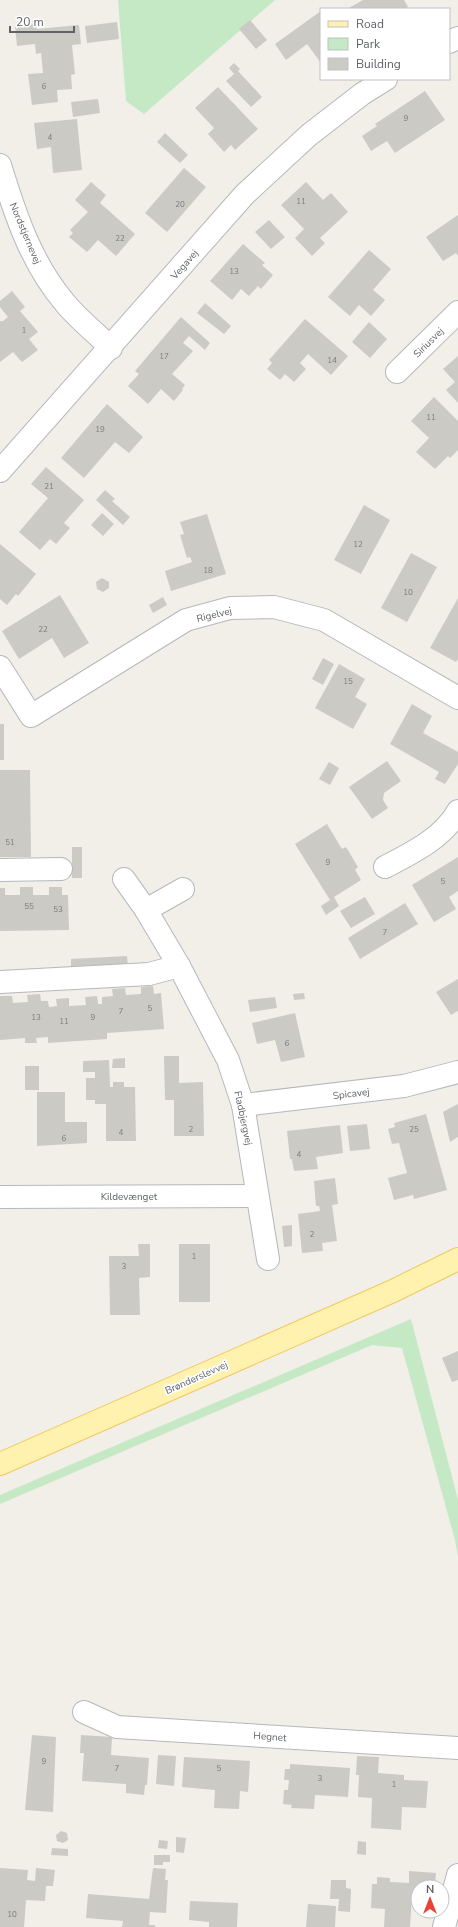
<svg xmlns="http://www.w3.org/2000/svg" width="458" height="1927" font-family="'Nunito Sans',sans-serif">
	<style>
		.green { fill: #c5e8c5 }
		.building { fill: #cccac5 }
		.lines { fill: none; stroke-linecap: round; stroke-linejoin: round }
		.minor-casing { stroke: #b5b8bc; stroke-width: 24 }
		.major-casing { stroke: #f2c960; stroke-width: 24 }
		.minor { stroke: #fff; stroke-width: 22 }
		.major { stroke: #fff2af; stroke-width: 22 }
		.labels { text-anchor: middle; stroke-width: 3.5; stroke-linejoin: round; paint-order: stroke }
		.number-label { font-size: 8px; fill: #7a7d7f }
		.street-label { font-size: 10px; fill: #5f6368; stroke: #fff }
	</style>
	<rect width="100%" height="100%" fill="#f1efe8"/>
	<g class="green">
		<path d="M118 0H275L144 114 126 101Z"/>
		<path d="M411 1319 458 1500V1557L455 1540 402 1348 372 1345 0 1504V1495Z"/>
	</g>
	<g class="building">
		<path d="M363 0H404L408 7 404 9H347Z"/>
		<path d="M321 11V63L307 44 286 60 275 44Z"/>
		<path d="M250 20 267 40 256 49 239 29Z"/>
		<path d="M117 22 119 39 87 43 85 26Z"/>
		<path d="M37 24V29L79 25 81 44 72 45 75 74 71 75 72 89 57 90 58 102 32 105 28 74 43 73 41 53 36 54 35 44 17 46 15 26Z"/>
		<path d="M234 63 240 69 238 71 262 97 251 107 226 81 234 74 229 68Z"/>
		<path d="M218 87 258 129 235 150 231 145 224 152 208 134 214 128 195 108Z"/>
		<path d="M425 91 445 120 395 153 387 141 371 151 362 136 377 126 375 124Z"/>
		<path d="M98 99 100 113 73 117 71 102Z"/>
		<path d="M77 119 82 170 53 173 51 147 37 149 34 123Z"/>
		<path d="M165 133 188 155 180 163 157 142Z"/>
		<path d="M184 168 206 187 167 232 145 213Z"/>
		<path d="M91 182 106 195 100 203 135 234 116 256 98 240 87 252 69 237 73 233 70 230 88 212 75 200Z"/>
		<path d="M306 182 323 200 331 193 348 212 320 238 325 243 312 256 295 238 304 229 281 205Z"/>
		<path d="M458 215V256L456 253 443 261 426 237Z"/>
		<path d="M269 220 285 237 271 249 255 232Z"/>
		<path d="M243 244 265 263 262 265 273 275 261 289 258 286 249 296 241 289 232 300 210 281Z"/>
		<path d="M369 250 391 269 373 290 385 300 371 316 359 305 350 316 328 297Z"/>
		<path d="M12 291 25 307 20 311 38 332 29 339 38 350 22 362 13 352 0 362V321H3L8 317 0 307V301Z"/>
		<path d="M205 303 231 326 224 334 197 313Z"/>
		<path d="M181 317 210 343 205 350 189 336 183 343 193 351 172 374 185 385 182 389 183 390 174 401 161 389 148 404 128 386 139 374 135 371Z"/>
		<path d="M305 319 348 356 331 375 308 354 300 363 306 369 294 382 285 374 280 380 267 369 272 363 269 360Z"/>
		<path d="M369 322 387 339 370 358 352 342Z"/>
		<path d="M458 356V403L446 390 455 382 443 369Z"/>
		<path d="M434 397 458 421V450L450 458 448 456 435 469 416 452 429 438 411 421Z"/>
		<path d="M107 404 143 437 129 453 115 442 84 478 61 458Z"/>
		<path d="M46 467 84 500 64 523 70 528 56 544 50 539 40 550 19 532 48 498 31 484Z"/>
		<path d="M105 490 115 499 112 501 130 517 123 525 96 500Z"/>
		<path d="M364 505 390 520 361 574 334 560Z"/>
		<path d="M102 513 114 524 103 536 91 525Z"/>
		<path d="M207 514 226 574 171 591 165 571 192 562 190 557 187 558 180 535 184 534 180 522Z"/>
		<path d="M0 544 36 574 18 596 16 594 7 605 0 599Z"/>
		<path d="M411 553 437 567 407 622 381 608Z"/>
		<path d="M102 578 109 582V588L103 592 97 589 96 582Z"/>
		<path d="M60 595 89 643 64 658 52 638 19 659 2 631Z"/>
		<path d="M163 597 167 605 153 613 149 605Z"/>
		<path d="M458 598V659L456 662 430 648Z"/>
		<path d="M323 658 334 664 323 685 312 679Z"/>
		<path d="M339 664 365 679 355 697 367 704 353 729 315 708Z"/>
		<path d="M412 704 432 716 423 733 458 752V764L445 784 435 779 439 772 390 744Z"/>
		<rect x="0" y="724" width="4" height="36"/>
		<path d="M387 761 401 781 384 793 383 800 388 808 372 819 349 787Z"/>
		<path d="M329 762 339 768 330 785 319 779Z"/>
		<path d="M0 770H30L31 857H0Z"/>
		<path d="M327 824 342 849 346 847 358 867 355 870 361 880 334 897 339 906 326 915 321 906 330 900 295 844Z"/>
		<rect x="72" y="847" width="10" height="31"/>
		<path d="M458 857V891L449 897 456 909 434 922 412 885Z"/>
		<path d="M20 887H33V895H49V887H62V895H68L69 930 0 931V888H5V895H20Z"/>
		<path d="M365 897 375 914 351 928 340 911Z"/>
		<path d="M405 903 418 924 360 959 348 938Z"/>
		<path d="M127 956 128 966 71 970V959Z"/>
		<path d="M458 979V1011L451 1015 436 992Z"/>
		<path d="M153 986 154 994 161 993 164 1029 107 1033V1039L48 1043V1037L36 1038 37 1043H25V1038L0 1040V996H12L13 1003 28 1002 27 995 40 994 41 1001H48L49 1007 57 1006 56 999 69 998V1006L86 1005 85 997 97 996 98 1004H102V997L113 996 112 989 125 988 126 995 141 994V987Z"/>
		<path d="M304 993 305 999 294 1000 293 994Z"/>
		<path d="M275 997 277 1008 250 1012 248 1000Z"/>
		<path d="M295 1013 305 1057 281 1062 275 1040 257 1044 252 1023Z"/>
		<path d="M164 1056H179V1083L203 1082 204 1136H174V1100H165Z"/>
		<path d="M125 1058V1068H112L113 1059Z"/>
		<path d="M109 1060 110 1087H113V1082H124V1087H135L136 1141H106V1104H95V1100H86V1078H95V1072H83V1061Z"/>
		<rect x="25" y="1066" width="14" height="24"/>
		<path d="M37 1092H65V1122H87V1143L37 1146Z"/>
		<path d="M458 1104V1137L450 1142 443 1112Z"/>
		<path d="M426 1114 447 1190 414 1199 413 1195 394 1200 388 1178 407 1173 399 1143 392 1144 388 1129 395 1127 394 1123Z"/>
		<path d="M367 1124 370 1149 350 1151 347 1126Z"/>
		<path d="M340 1125 343 1153 316 1157 318 1169 294 1171 292 1159H290L287 1131Z"/>
		<path d="M335 1178 338 1204 332 1205 337 1241 322 1243 323 1251 302 1253 298 1214 320 1211 319 1206H316L314 1181Z"/>
		<path d="M292 1225V1246L284 1247 282 1226Z"/>
		<path d="M138 1244H150V1277L139 1278 140 1315H110L109 1256H139Z"/>
		<rect x="179" y="1244" width="31" height="58"/>
		<path d="M458 1351V1380L452 1382 442 1358Z"/>
		<path d="M32 1735 56 1737 53 1812 25 1810Z"/>
		<path d="M81 1735 112 1737 111 1755 149 1758 147 1785H145L144 1795 126 1793V1784L82 1781 84 1753H80Z"/>
		<path d="M158 1755 176 1756 174 1786 156 1784Z"/>
		<path d="M357 1756 379 1757 378 1773 404 1775V1780L428 1781 426 1808 402 1807 401 1830 371 1828 372 1798 358 1797 359 1775H356Z"/>
		<path d="M184 1757 250 1761 248 1792 240 1791 239 1809 214 1808 215 1790 182 1787Z"/>
		<path d="M290 1764 350 1768 348 1797 315 1795 314 1809 291 1808 292 1805 283 1804 284 1790H288L289 1780H284L285 1769H290Z"/>
		<path d="M61 1831 67 1833 68 1840 63 1843 57 1841 56 1835Z"/>
		<path d="M176 1837 186 1838 184 1853 176 1852Z"/>
		<path d="M159 1840 168 1841 167 1849 158 1848Z"/>
		<path d="M358 1841 366 1842V1855L357 1854Z"/>
		<path d="M52 1848 68 1849V1856L51 1855Z"/>
		<path d="M154 1855H170V1862H163V1865H154Z"/>
		<path d="M0 1868 28 1870 27 1880 35 1881 36 1868 55 1870 53 1886H46L45 1901 26 1900 24 1927H0Z"/>
		<path d="M153 1868 166 1869 165 1880H168L166 1913 150 1912 149 1925H155V1927H122L123 1921 86 1918 88 1894 149 1899Z"/>
		<path d="M409 1871 436 1873 435 1885 418 1887V1898L412 1897 410 1927H384L385 1909 371 1908 372 1884H377V1877L390 1878V1882L409 1883Z"/>
		<path d="M331 1880H346V1888L351 1889 350 1912 338 1911 339 1899H330Z"/>
		<path d="M190 1901 238 1903 237 1927H209V1922L189 1920Z"/>
		<path d="M308 1904 336 1906 335 1927H306Z"/>
	</g>
	<g class="lines">
		<g class="minor-casing">
			<g id="minor">
				<path d="M449 42 458 38"/>
				<path d="M0 165C15 214 31 263 65 303 78 319 96 333 111 348"/>
				<path d="M397 372 458 312"/>
				<path d="M0 471 245 194 309 135 362 94 386 79"/>
				<path d="M0 667 31 716 186 620 230 608 274 607 324 620 458 698"/>
				<path d="M385 867C412 853 443 838 458 811"/>
				<path d="M0 870 61 869"/>
				<path d="M124 879 146 910 179 966 228 1060 243 1105 268 1259"/>
				<path d="M146 910 183 889"/>
				<path d="M0 982 149 974 179 966"/>
				<path d="M243 1105 404 1086 458 1072"/>
				<path d="M0 1197 257 1196"/>
				<path d="M84 1712 117 1727 458 1748"/>
				<path d="M444 1927 458 1875"/>
			</g>
		</g>
		<g class="major-casing">
			<path id="major" d="M0 1464 393 1291 458 1259"/>
		</g>
		<use href="#minor" class="minor"/>
		<use href="#major" class="major"/>
	</g>
	<g class="labels">
		<g class="number-label">
			<text x="44" y="89">6</text>
			<text x="406" y="121">9</text>
			<text x="50" y="140">4</text>
			<text x="301" y="204">11</text>
			<text x="180" y="207">20</text>
			<text x="120" y="241">22</text>
			<text x="234" y="274">13</text>
			<text x="24" y="333">1</text>
			<text x="164" y="359">17</text>
			<text x="332" y="363">14</text>
			<text x="431" y="420">11</text>
			<text x="100" y="432">19</text>
			<text x="49" y="489">21</text>
			<text x="358" y="547">12</text>
			<text x="208" y="573">18</text>
			<text x="408" y="595">10</text>
			<text x="43" y="632">22</text>
			<text x="348" y="684">15</text>
			<text x="10" y="845">51</text>
			<text x="328" y="865">9</text>
			<text x="443" y="884">5</text>
			<text x="29" y="909">55</text>
			<text x="58" y="912">53</text>
			<text x="385" y="935">7</text>
			<text x="150" y="1011">5</text>
			<text x="121" y="1014">7</text>
			<text x="36" y="1020">13</text>
			<text x="93" y="1020">9</text>
			<text x="64" y="1024">11</text>
			<text x="287" y="1046">6</text>
			<text x="191" y="1132">2</text>
			<text x="414" y="1132">25</text>
			<text x="121" y="1135">4</text>
			<text x="64" y="1141">6</text>
			<text x="299" y="1157">4</text>
			<text x="312" y="1237">2</text>
			<text x="194" y="1259">1</text>
			<text x="124" y="1269">3</text>
			<text x="44" y="1764">9</text>
			<text x="117" y="1771">7</text>
			<text x="219" y="1771">5</text>
			<text x="320" y="1781">3</text>
			<text x="394" y="1787">1</text>
			<text x="12" y="1917">10</text>
		</g>
		<g class="street-label">
			<text transform="translate(26 233) rotate(67)" y="4">Nordstjernevej</text>
			<text transform="translate(184 264) rotate(-49)" y="4">Vegavej</text>
			<text transform="translate(428 342) rotate(-45)" y="4">Siriusvej</text>
			<text transform="translate(214 614) rotate(-14)" y="4">Rigelvej</text>
			<text transform="translate(351 1093) rotate(-7)" y="4">Spicavej</text>
			<text transform="translate(244 1118) rotate(78)" y="4">Fladbjergvej</text>
			<text x="129" y="1200">Kildevænget</text>
			<text transform="translate(196 1377) rotate(-24)" y="4">Brønderslevvej</text>
			<text transform="translate(270 1736) rotate(4)" y="4">Hegnet</text>
		</g>
	</g>
	<rect x="320" y="8" width="130" height="72" fill="#ffffff" stroke="#bfc1c3"/>
	<rect x="328" y="21" width="20" height="6" fill="#fff2af" stroke="#bfc1c3"/>
	<text x="356" y="28" font-size="12" fill="#5f6368">Road</text>
	<rect x="328" y="38" width="20" height="12" fill="#c5e8c5" stroke="#bfc1c3"/>
	<text x="356" y="48" font-size="12" fill="#5f6368">Park</text>
	<rect x="328" y="58" width="20" height="12" fill="#cccac5" stroke="#bfc1c3"/>
	<text x="356" y="68" font-size="12" fill="#5f6368">Building</text>
	<g transform="translate(430 1899)"><circle r="19" fill="#ffffff" stroke="#bfc1c3"/>
	<path d="M0-3L7 15L0 10L-7 15Z" fill="#ea4335"/>
	<text y="-6" font-size="11" font-weight="bold" text-anchor="middle" fill="#5f6368">N</text>
	</g>
	<path d="M10 26v6h64v-6" fill="none" stroke="#5f6368" stroke-width="2"/>
	<text x="16" y="26" font-size="12" fill="#5f6368" stroke="#ffffff" stroke-width="3" paint-order="stroke">20 m</text>
</svg>
